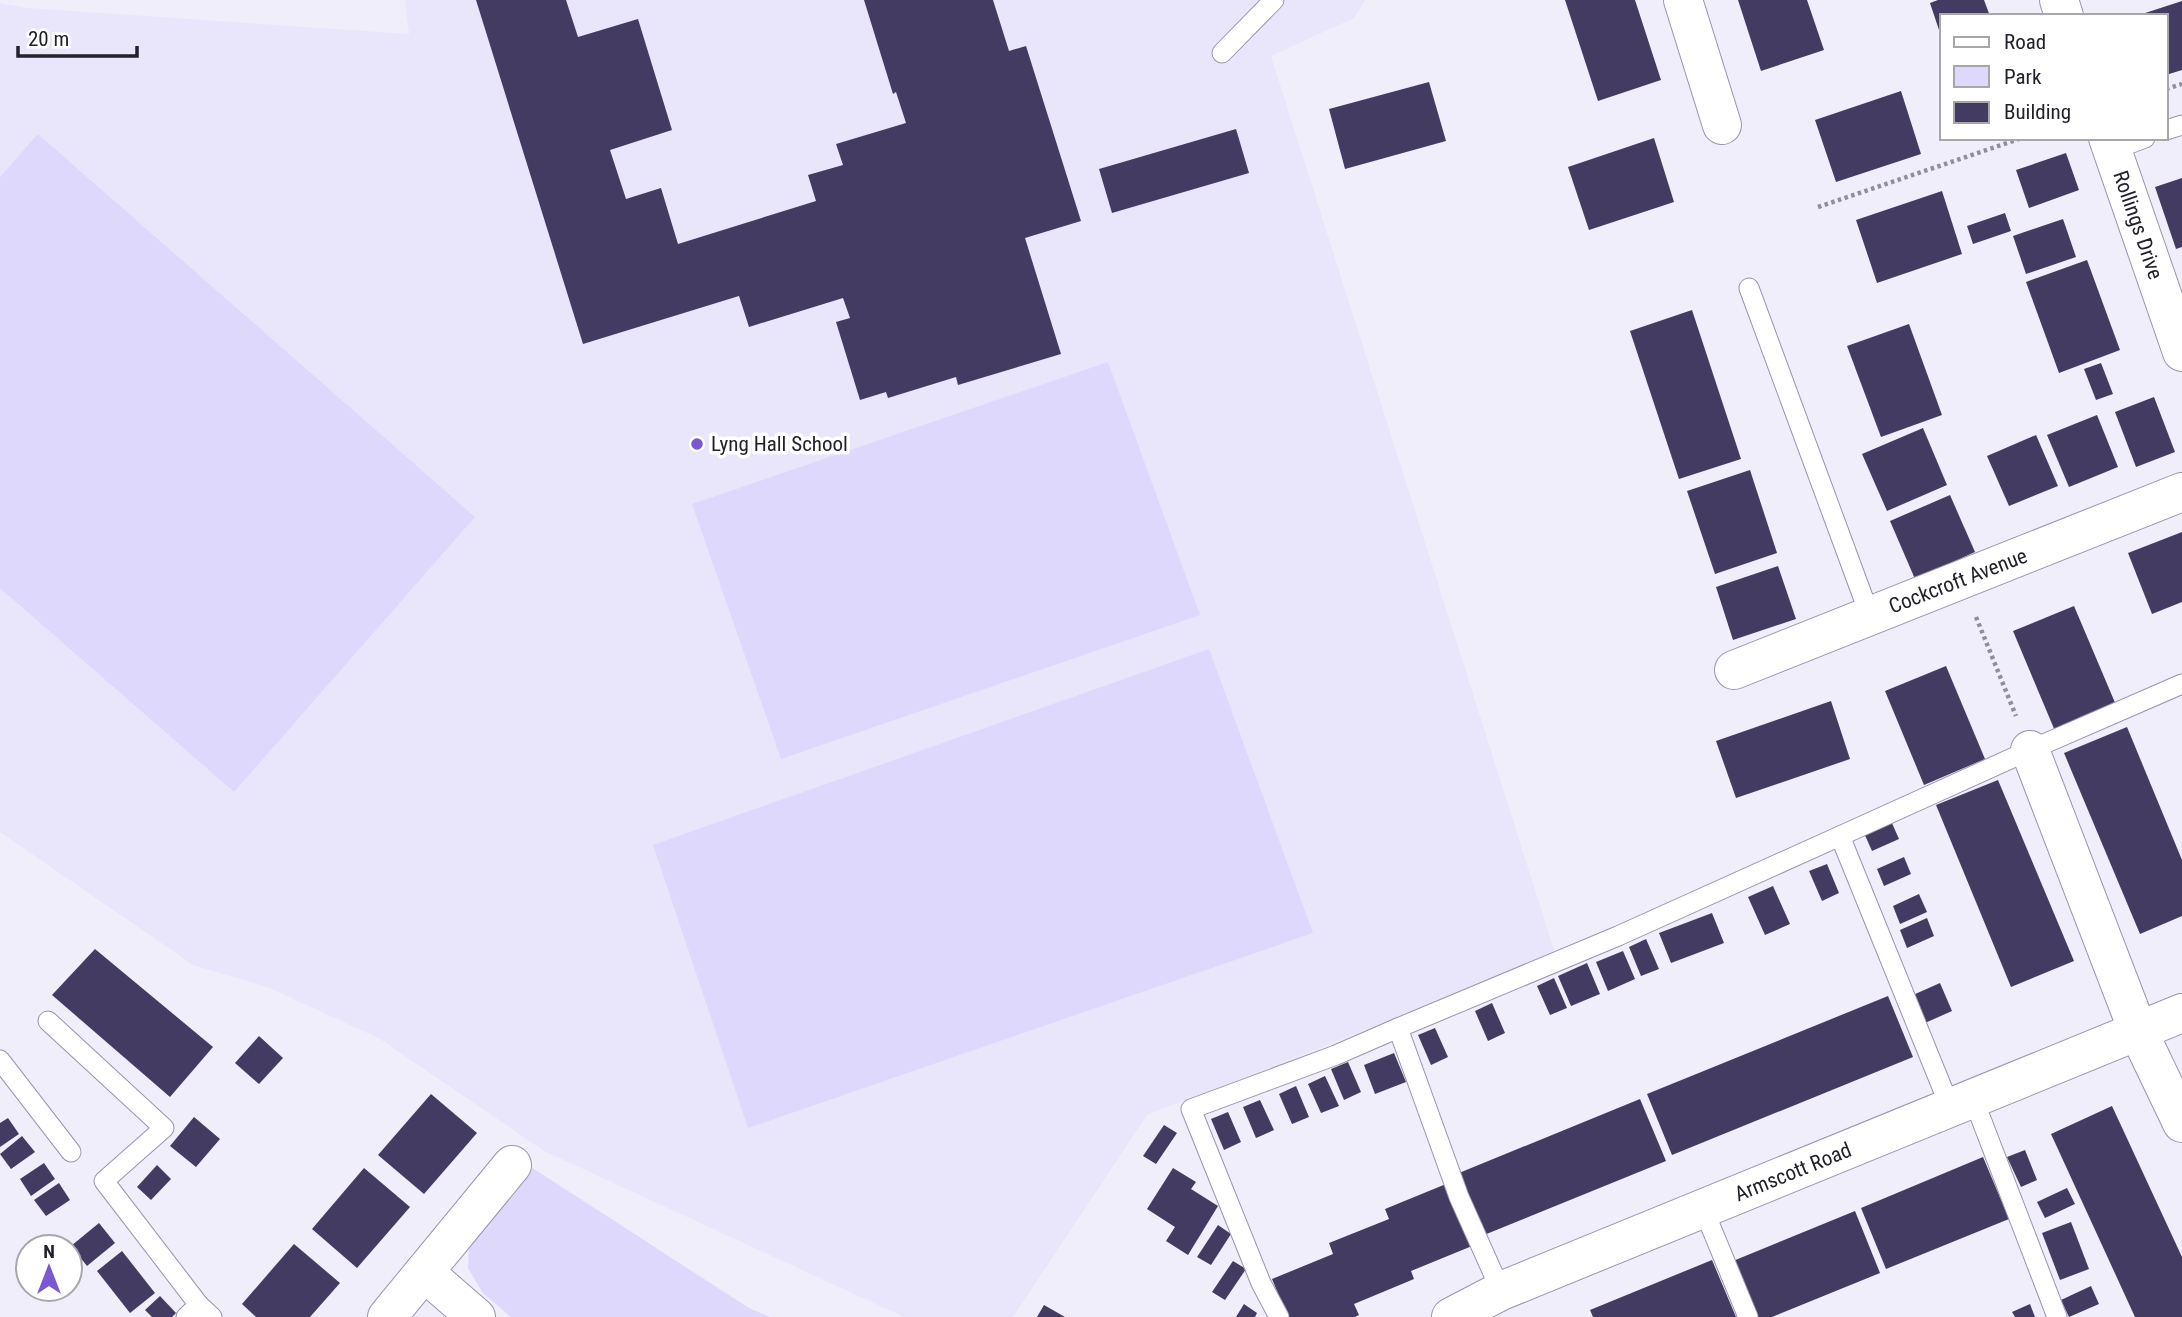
<svg xmlns="http://www.w3.org/2000/svg" width="2182" height="1317" font-family="'Roboto Condensed',sans-serif">
	<style>
		.built { fill: #e9e6fc }
		.green { fill: #ded8fd }
		.building { fill: #433b61 }
		.lines { fill: none; stroke-linecap: round; stroke-linejoin: round }
		.service-casing { stroke: #9894af; stroke-width: 21 }
		.minor-casing { stroke: #9894af; stroke-width: 40 }
		.path { stroke: #908e9a; stroke-width: 4.5; stroke-dasharray: 3.5 3.5; stroke-linecap: butt }
		.service { stroke: #fff; stroke-width: 19 }
		.minor { stroke: #fff; stroke-width: 38 }
		.poi-dot { fill: #7a58d2; stroke: #fff; stroke-width: 2.5 }
		.labels { text-anchor: middle; stroke-width: 7; stroke-linejoin: round; paint-order: stroke }
		.street-label { font-size: 21px; fill: #22202b; stroke: #fff }
		.poi-label { font-size: 21px; fill: #22202b; stroke: #fff; text-anchor: start }
	</style>
	<rect width="100%" height="100%" fill="#f0eefa"/>
	<path class="built" d="M405 0H1365L1354 18 1271 56 1556 956 1147 1115 1013 1317H904L544 1151 380 1039 270 988 193 965 0 832V3L28 8 409 34Z"/>
	<g class="green">
		<path d="M38 134 475 517 234 792 0 588V177Z"/>
		<path d="M1108 362 1200 615 781 759 692 504Z"/>
		<path d="M1209 649 1313 933 748 1128 653 845Z"/>
		<path d="M531 1167 749 1308 770 1317H511L483 1293 468 1268 469 1246Z"/>
	</g>
	<g class="building">
		<path d="M476 0H566L578 37 638 19 672 130 610 150 626 199 661 188 678 244 816 201 808 175 843 165 836 144 906 123 896 92 893 94 864 0H993L1009 51 1026 46 1081 221 1025 238 1061 354 958 385 956 377 888 398 886 392 860 400 836 322 850 318 843 298 749 327 739 296 583 344Z"/>
		<path d="M1565 0H1635L1661 80 1598 101Z"/>
		<path d="M1738 0H1807L1824 50 1761 71Z"/>
		<path d="M1938 0H1984L1990 16H1942V39L1930 3Z"/>
		<path d="M2182 1V70L2166 75V16L2139 15Z"/>
		<path d="M1429 82 1446 141 1345 169 1329 109Z"/>
		<path d="M1901 91 1921 154 1836 182 1815 120Z"/>
		<path d="M1236 129 1249 173 1112 213 1099 169Z"/>
		<path d="M1654 138 1674 202 1589 230 1568 167Z"/>
		<path d="M2066 153 2079 190 2029 208 2016 170Z"/>
		<path d="M2182 178V247L2176 249 2155 187Z"/>
		<path d="M1942 191 1962 254 1877 283 1856 220Z"/>
		<path d="M2005 213 2011 231 1973 244 1967 226Z"/>
		<path d="M2063 219 2076 257 2026 274 2013 236Z"/>
		<path d="M2087 260 2120 350 2059 373 2026 282Z"/>
		<path d="M1692 310 1741 459 1679 479 1630 331Z"/>
		<path d="M1909 324 1942 415 1881 437 1847 346Z"/>
		<path d="M2101 363 2113 394 2096 400 2084 369Z"/>
		<path d="M2154 397 2175 452 2136 467 2115 412Z"/>
		<path d="M2097 415 2118 467 2069 487 2047 435Z"/>
		<path d="M1923 428 1947 485 1887 511 1862 454Z"/>
		<path d="M2036 435 2058 486 2009 506 1987 456Z"/>
		<path d="M1750 470 1777 553 1715 574 1687 491Z"/>
		<path d="M1950 495 1975 552 1915 579 1890 521Z"/>
		<path d="M2182 532V602L2152 614 2128 553Z"/>
		<path d="M1778 566 1796 619 1733 640 1716 587Z"/>
		<path d="M2074 606 2116 705 2055 731 2013 631Z"/>
		<path d="M1946 666 1985 759 1924 785 1885 691Z"/>
		<path d="M1831 701 1850 759 1736 798 1716 741Z"/>
		<path d="M2127 727 2182 860V916L2140 934 2064 753Z"/>
		<path d="M1998 780 2074 961 2011 987 1936 805Z"/>
		<path d="M1891 821 1899 839 1872 851 1864 833Z"/>
		<path d="M1904 857 1911 874 1884 886 1877 869Z"/>
		<path d="M1827 864 1839 893 1822 901 1809 871Z"/>
		<path d="M1773 886 1790 924 1765 935 1748 897Z"/>
		<path d="M1919 894 1927 912 1900 924 1893 906Z"/>
		<path d="M1712 913 1724 943 1671 963 1659 933Z"/>
		<path d="M1927 918 1934 936 1907 948 1900 930Z"/>
		<path d="M1646 939 1659 969 1641 976 1629 947Z"/>
		<path d="M95 949 213 1047 170 1097 52 995Z"/>
		<path d="M1623 951 1635 979 1608 991 1596 962Z"/>
		<path d="M1587 963 1600 994 1571 1006 1558 976Z"/>
		<path d="M1554 978 1567 1008 1550 1015 1537 986Z"/>
		<path d="M1940 983 1952 1011 1925 1023 1913 995Z"/>
		<path d="M1888 996 1913 1057 1672 1155 1647 1094Z"/>
		<path d="M1492 1003 1505 1033 1488 1041 1475 1011Z"/>
		<path d="M1435 1028 1448 1057 1431 1065 1418 1035Z"/>
		<path d="M259 1036 283 1058 259 1084 235 1063Z"/>
		<path d="M1394 1053 1406 1082 1375 1094 1364 1065Z"/>
		<path d="M1348 1062 1361 1092 1344 1100 1331 1069Z"/>
		<path d="M1325 1076 1339 1106 1321 1113 1308 1084Z"/>
		<path d="M1296 1086 1309 1117 1292 1124 1279 1094Z"/>
		<path d="M431 1094 477 1133 424 1194 378 1155Z"/>
		<path d="M1640 1099 1666 1161 1484 1235 1459 1173Z"/>
		<path d="M1260 1100 1274 1130 1256 1138 1243 1107Z"/>
		<path d="M2112 1106 2182 1257V1317H2135L2051 1134Z"/>
		<path d="M1228 1112 1241 1142 1224 1150 1211 1119Z"/>
		<path d="M194 1117 220 1139 196 1167 170 1146Z"/>
		<path d="M8 1118 19 1134 0 1147V1123Z"/>
		<path d="M1164 1125 1177 1133 1156 1164 1143 1156Z"/>
		<path d="M22 1136 35 1152 11 1169 0 1154Z"/>
		<path d="M2025 1150 2037 1180 2021 1187 2007 1157Z"/>
		<path d="M1983 1157 2009 1219 1886 1269 1861 1208Z"/>
		<path d="M44 1163 55 1179 31 1196 20 1179Z"/>
		<path d="M157 1165 171 1179 151 1200 137 1187Z"/>
		<path d="M364 1168 410 1207 357 1268 312 1229Z"/>
		<path d="M1173 1168 1196 1182 1191 1189 1218 1206 1188 1255 1166 1241 1175 1227 1147 1209Z"/>
		<path d="M59 1183 70 1200 46 1216 34 1200Z"/>
		<path d="M1446 1184 1472 1246 1411 1271 1414 1279 1354 1304 1359 1315 1355 1317H1288L1272 1279 1333 1254 1329 1243 1389 1219 1385 1209Z"/>
		<path d="M2067 1188 2075 1204 2045 1218 2037 1202Z"/>
		<path d="M1855 1211 1880 1273 1772 1317H1756L1733 1261Z"/>
		<path d="M2071 1222 2089 1269 2060 1280 2042 1233Z"/>
		<path d="M99 1223 115 1243 87 1266 71 1246Z"/>
		<path d="M1218 1225 1231 1234 1211 1265 1197 1257Z"/>
		<path d="M294 1244 340 1283 310 1317H256L242 1304Z"/>
		<path d="M122 1251 155 1293 130 1313 97 1271Z"/>
		<path d="M1712 1260 1736 1317H1593L1590 1310Z"/>
		<path d="M1233 1261 1246 1269 1225 1300 1212 1292Z"/>
		<path d="M2091 1286 2099 1304 2069 1317 2061 1300Z"/>
		<path d="M160 1296 176 1313 172 1317H152L145 1310Z"/>
		<path d="M1244 1304 1257 1313 1255 1317H1236Z"/>
		<path d="M2030 1304 2035 1317H2015L2012 1312Z"/>
		<path d="M1044 1305 1065 1317H1037Z"/>
	</g>
	<g class="lines">
		<g class="service-casing">
			<g id="service">
				<path d="M1222 53 1274 0"/>
				<path d="M2166 130 2182 125"/>
				<path d="M2113 150 2145 138"/>
				<path d="M1749 288 1870 616"/>
				<path d="M1840 836 2030 750 2182 684"/>
				<path d="M48 1021 164 1128 104 1181 199 1305 186 1317"/>
				<path d="M1398 1028 1618 936 1840 836 1950 1107"/>
				<path d="M0 1060 71 1152"/>
				<path d="M1973 1098 2057 1317"/>
				<path d="M1703 1208 1748 1317"/>
				<path d="M199 1305 212 1317"/>
				<path d="M1279 1317 1261 1283 1191 1109 1336 1055 1398 1028 1459 1197 1501 1291"/>
			</g>
		</g>
		<g class="minor-casing">
			<g id="minor">
				<path d="M1683 0 1722 125"/>
				<path d="M2059 0 2064 16"/>
				<path d="M2108 138 2182 352"/>
				<path d="M1734 670 2182 492"/>
				<path d="M2030 750 2138 1031 2182 1123"/>
				<path d="M424 1272 476 1317"/>
				<path d="M387 1317 512 1165"/>
				<path d="M1451 1317 1501 1291 2182 1013"/>
			</g>
		</g>
		<g class="path">
			<path d="M2166 89 2182 84"/>
			<path d="M1818 207 2022 138"/>
			<path d="M1976 617 2016 716"/>
		</g>
		<use href="#service" class="service"/>
		<use href="#minor" class="minor"/>
	</g>
	<circle class="poi-dot" cx="697" cy="444" r="7"/>
	<g class="labels">
		<g class="street-label">
			<text transform="translate(2138 225) rotate(71)" y="7">Rollings Drive</text>
			<text transform="translate(1958 581) rotate(-21)" y="7">Cockcroft Avenue</text>
			<text transform="translate(1793 1172) rotate(-22)" y="7">Armscott Road</text>
		</g>
		<g class="poi-label">
			<text x="711" y="451">Lyng Hall School</text>
		</g>
	</g>
	<rect x="1940" y="14" width="228" height="126" fill="#ffffff" stroke="#a7a6aa" stroke-width="2"/>
	<rect x="1954" y="37" width="35" height="10" fill="#ffffff" stroke="#a7a6aa" stroke-width="2"/>
	<text x="2004" y="49" font-size="21" fill="#22202b">Road</text>
	<rect x="1954" y="66" width="35" height="21" fill="#ded8fd" stroke="#a7a6aa" stroke-width="2"/>
	<text x="2004" y="84" font-size="21" fill="#22202b">Park</text>
	<rect x="1954" y="102" width="35" height="21" fill="#433b61" stroke="#a7a6aa" stroke-width="2"/>
	<text x="2004" y="119" font-size="21" fill="#22202b">Building</text>
	<g transform="translate(49 1268)"><circle r="33" fill="#ffffff" stroke="#a7a6aa" stroke-width="2"/>
	<path d="M0-5L12 26L0 18L-12 26Z" fill="#7a58d2"/>
	<text y="-10" font-size="19" font-weight="bold" text-anchor="middle" fill="#22202b">N</text>
	</g>
	<path d="M18 46v10h119v-10" fill="none" stroke="#22202b" stroke-width="3.5"/>
	<text x="28" y="46" font-size="21" fill="#22202b" stroke="#ffffff" stroke-width="5" paint-order="stroke">20 m</text>
</svg>
